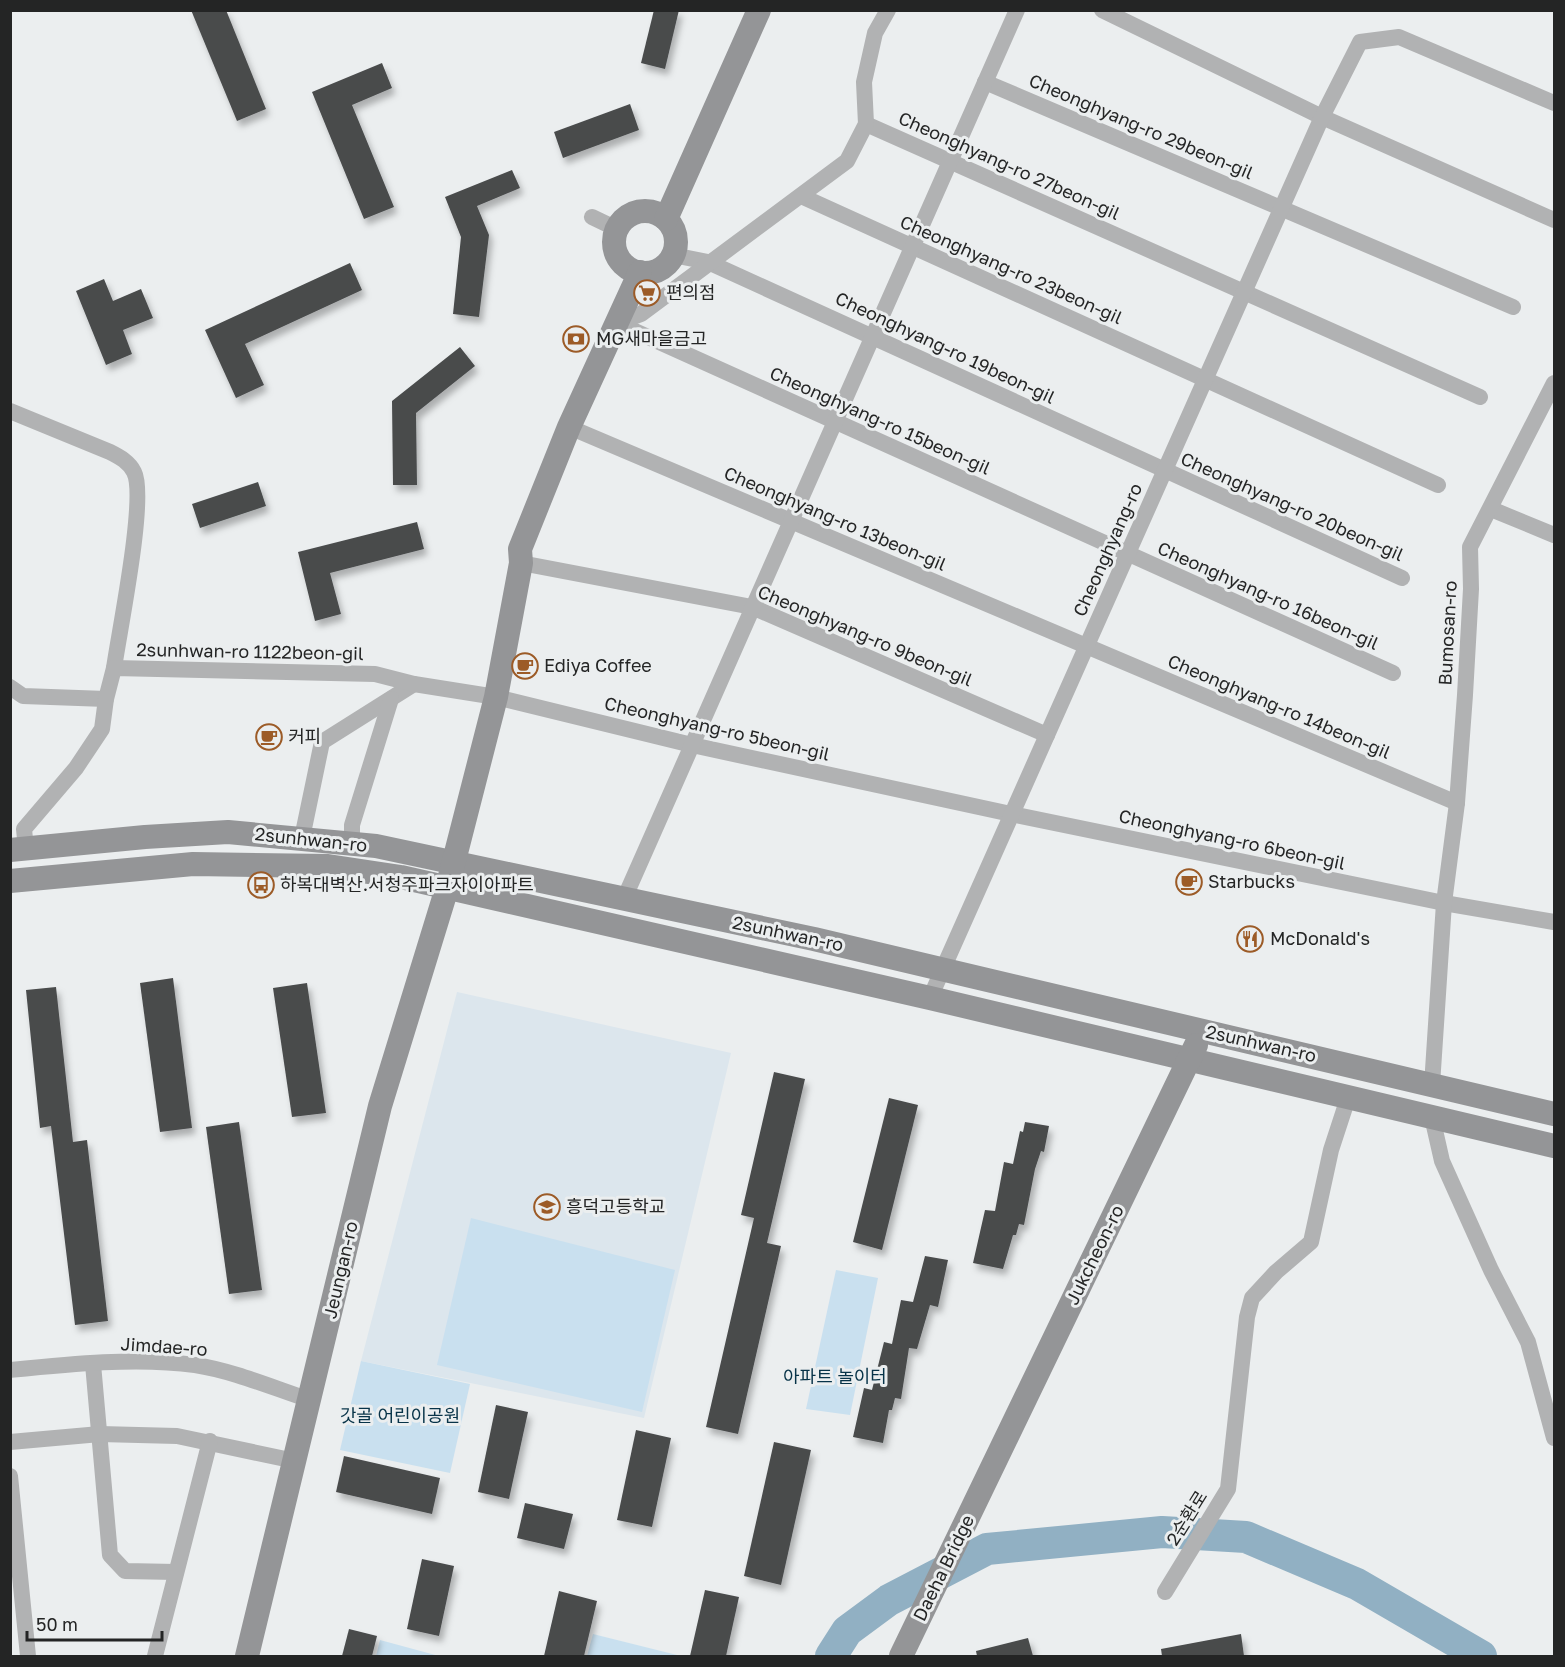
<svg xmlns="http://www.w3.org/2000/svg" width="1565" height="1667" font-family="'Golos Text','Noto Sans KR',sans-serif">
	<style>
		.built { fill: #dce6ed }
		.green { fill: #c9e0ef }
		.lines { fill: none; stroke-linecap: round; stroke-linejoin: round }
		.river { stroke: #91b0c3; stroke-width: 32 }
		.building { fill: #494b4c; filter: url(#shadow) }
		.street { stroke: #b1b2b3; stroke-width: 16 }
		.secondary { stroke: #949597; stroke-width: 24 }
		.labels { text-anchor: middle; stroke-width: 6; stroke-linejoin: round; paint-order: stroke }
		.street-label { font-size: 18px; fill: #242525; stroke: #ebeeef }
		.poi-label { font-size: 18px; fill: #242525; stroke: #ebeeef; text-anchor: start }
		.park-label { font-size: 18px; fill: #073348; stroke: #ebeeef }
	</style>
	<defs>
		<filter id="shadow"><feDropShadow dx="3.5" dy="6" stdDeviation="3" flood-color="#0004"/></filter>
	</defs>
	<rect width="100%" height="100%" fill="#ebeeef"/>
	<path class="built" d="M457 992 731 1053 644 1418 361 1361Z"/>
	<g class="green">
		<path d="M471 1218 675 1270 642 1412 437 1365Z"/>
		<path d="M836 1270 878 1278 850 1415 806 1409Z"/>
		<path d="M361 1361 470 1384 450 1473 340 1450Z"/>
		<path d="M593 1634 681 1656H587Z"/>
		<path d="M380 1640 439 1656H376Z"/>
	</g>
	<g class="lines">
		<path class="river" d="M831 1656 847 1631 889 1600 987 1549 1162 1532 1246 1537 1357 1584 1481 1656"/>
	</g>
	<g class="building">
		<path d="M191 10H226L266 109 237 121Z"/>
		<path d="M654 10H679L665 69 641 63Z"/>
		<path d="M382 63 392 88 352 105 394 207 364 219 312 92Z"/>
		<path d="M630 104 639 130 563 158 554 132Z"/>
		<path d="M512 170 520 188 477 206 489 235 479 317 453 314 461 237 445 197Z"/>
		<path d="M350 263 362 290 245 344 264 385 236 398 205 330Z"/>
		<path d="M104 279 113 301 141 289 153 318 123 330 132 354 106 365 76 291Z"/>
		<path d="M460 347 475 366 416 413 417 485H393L392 401Z"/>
		<path d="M258 482 266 506 200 528 192 504Z"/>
		<path d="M417 522 424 549 330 573 341 614 315 621 298 552Z"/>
		<path d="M173 978 192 1128 160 1132 140 983Z"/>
		<path d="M307 983 326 1113 292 1117 273 988Z"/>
		<path d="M56 987 73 1142 87 1140 108 1321 75 1325 51 1126 40 1128 26 990Z"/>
		<path d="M774 1072 805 1079 767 1243 781 1246 738 1434 706 1427 754 1218 741 1215Z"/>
		<path d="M889 1098 918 1105 882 1250 853 1242Z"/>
		<path d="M239 1122 262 1290 229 1294 206 1127Z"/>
		<path d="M1025 1122 1049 1126 1044 1152 1041 1151 1035 1169 1024 1225 1019 1224 1016 1235H1013L1003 1269 973 1263 985 1210 995 1211 1004 1162 1013 1164 1020 1131 1023 1132Z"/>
		<path d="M925 1256 948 1260 938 1307 930 1305 917 1349 909 1348 901 1399 895 1398 892 1410H889L883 1443 853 1437 864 1388 872 1390 884 1342 892 1344 901 1300 913 1302Z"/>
		<path d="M496 1405 528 1412 509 1499 478 1492Z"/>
		<path d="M636 1430 671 1438 652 1527 617 1520Z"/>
		<path d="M774 1442 811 1450 781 1585 744 1576Z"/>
		<path d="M344 1456 440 1478 432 1514 336 1492Z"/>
		<path d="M525 1503 573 1514 564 1549 517 1538Z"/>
		<path d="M422 1559 454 1566 439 1636 407 1629Z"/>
		<path d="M705 1590 739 1597 726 1656H690Z"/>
		<path d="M559 1591 597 1601 584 1656H544Z"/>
		<path d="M349 1629 377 1636 372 1656H342Z"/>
		<path d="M1241 1634 1244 1656H1162L1161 1649Z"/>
		<path d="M1028 1638 1033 1656H977L976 1651Z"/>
	</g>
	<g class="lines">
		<g class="street">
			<path d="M1102 10 1322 117 1554 220"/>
			<path d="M985 82 1513 307"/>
			<path d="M866 124 1480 397"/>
			<path d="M801 196 1438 485"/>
			<path d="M592 217 617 229"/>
			<path d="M673 255 708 262 1402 578"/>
			<path d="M617 323 1393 673"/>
			<path d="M617 323 641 314 847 161 866 124 864 82 875 33 888 10"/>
			<path d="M10 411 110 452C120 457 129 462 134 472 147 497 119 632 114 668"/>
			<path d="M569 427 1457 803"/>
			<path d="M1491 509 1554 535"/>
			<path d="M521 563 752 607 1047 735"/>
			<path d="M10 687 23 696 106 699"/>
			<path d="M302 838 322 742 414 684"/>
			<path d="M352 843V825L391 699"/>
			<path d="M26 849 24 829 76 768 102 729 106 699 114 668 375 674 414 684 496 697 692 745 1011 814 1444 903 1554 922"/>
			<path d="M624 899 1017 10"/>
			<path d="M930 998 1322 117 1360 42 1399 37 1554 103"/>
			<path d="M1432 1085 1444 903 1457 803 1465 695 1471 589 1470 547 1554 383"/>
			<path d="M1432 1117 1442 1161 1491 1270 1528 1342 1554 1438"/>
			<path d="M93 1364 110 1555 125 1571 176 1572"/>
			<path d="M10 1370C69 1364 137 1357 195 1365 234 1371 273 1388 310 1400"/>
			<path d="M10 1442 100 1434 177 1436 295 1461"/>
			<path d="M10 1476 28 1656"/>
			<path d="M1165 1592 1228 1489 1247 1317 1252 1298 1276 1272 1311 1242 1331 1150 1348 1098"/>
			<path d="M155 1656 210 1441"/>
		</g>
		<g class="secondary">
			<circle cx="645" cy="242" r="31"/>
			<path d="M666 219 759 10"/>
			<path d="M10 850 145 837 228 832 376 846 814 939 1554 1114"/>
			<path d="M10 881 193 864 328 866 401 877 930 998 1554 1146"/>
			<path d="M247 1656 380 1106 447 888 496 697 521 563 520 549 569 427 640 272"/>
			<path d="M901 1656 1196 1045"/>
		</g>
	</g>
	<defs>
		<g id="supermarket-ring" transform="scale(1.35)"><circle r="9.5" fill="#ebeeef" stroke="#9c5b27" stroke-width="1.5"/><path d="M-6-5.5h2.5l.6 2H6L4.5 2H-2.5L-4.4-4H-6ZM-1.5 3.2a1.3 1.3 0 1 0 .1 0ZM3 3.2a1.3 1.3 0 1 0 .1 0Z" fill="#9c5b27"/></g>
		<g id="bank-ring" transform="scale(1.35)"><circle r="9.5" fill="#ebeeef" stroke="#9c5b27" stroke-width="1.5"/><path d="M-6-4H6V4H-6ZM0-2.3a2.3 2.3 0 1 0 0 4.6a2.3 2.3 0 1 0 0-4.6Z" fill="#9c5b27"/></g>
		<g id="cafe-ring" transform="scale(1.35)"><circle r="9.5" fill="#ebeeef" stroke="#9c5b27" stroke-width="1.5"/><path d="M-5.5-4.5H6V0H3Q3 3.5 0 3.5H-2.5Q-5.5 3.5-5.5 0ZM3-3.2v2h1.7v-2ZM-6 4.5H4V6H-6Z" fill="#9c5b27"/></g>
		<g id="bus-ring" transform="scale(1.35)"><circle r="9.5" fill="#ebeeef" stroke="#9c5b27" stroke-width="1.5"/><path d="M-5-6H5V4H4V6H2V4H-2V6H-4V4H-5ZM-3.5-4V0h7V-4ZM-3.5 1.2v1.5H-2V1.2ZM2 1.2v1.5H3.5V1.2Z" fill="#9c5b27"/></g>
		<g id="restaurant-ring" transform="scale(1.35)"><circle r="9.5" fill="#ebeeef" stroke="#9c5b27" stroke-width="1.5"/><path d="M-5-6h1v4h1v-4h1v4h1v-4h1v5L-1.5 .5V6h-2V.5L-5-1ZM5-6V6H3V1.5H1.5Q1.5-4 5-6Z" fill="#9c5b27"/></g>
		<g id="school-ring" transform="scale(1.35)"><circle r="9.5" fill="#ebeeef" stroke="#9c5b27" stroke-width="1.5"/><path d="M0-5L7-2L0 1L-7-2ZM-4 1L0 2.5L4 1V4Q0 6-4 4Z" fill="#9c5b27"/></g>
	</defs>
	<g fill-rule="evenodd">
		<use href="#supermarket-ring" x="647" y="293"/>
		<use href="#bank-ring" x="576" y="339"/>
		<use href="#cafe-ring" x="525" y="666"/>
		<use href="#cafe-ring" x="269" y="737"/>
		<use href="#cafe-ring" x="1189" y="882"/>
		<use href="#bus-ring" x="261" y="885"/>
		<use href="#restaurant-ring" x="1250" y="939"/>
		<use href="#school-ring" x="547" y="1207"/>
	</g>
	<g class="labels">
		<g class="street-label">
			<text transform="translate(1141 127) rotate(23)" y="6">Cheonghyang-ro 29beon-gil</text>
			<text transform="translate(1009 166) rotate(24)" y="6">Cheonghyang-ro 27beon-gil</text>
			<text transform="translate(1011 270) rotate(24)" y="6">Cheonghyang-ro 23beon-gil</text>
			<text transform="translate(945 348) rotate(25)" y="6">Cheonghyang-ro 19beon-gil</text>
			<text transform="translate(880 421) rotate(24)" y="6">Cheonghyang-ro 15beon-gil</text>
			<text transform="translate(1292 507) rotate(24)" y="6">Cheonghyang-ro 20beon-gil</text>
			<text transform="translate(835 519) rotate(23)" y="6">Cheonghyang-ro 13beon-gil</text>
			<text transform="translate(1108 550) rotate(-66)" y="6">Cheonghyang-ro</text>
			<text transform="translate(1268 596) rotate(24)" y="6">Cheonghyang-ro 16beon-gil</text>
			<text transform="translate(1448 633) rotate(-87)" y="6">Bumosan-ro</text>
			<text transform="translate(865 636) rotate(23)" y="6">Cheonghyang-ro 9beon-gil</text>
			<text transform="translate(250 652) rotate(1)" y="6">2sunhwan-ro 1122beon-gil</text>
			<text transform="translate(1279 707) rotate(23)" y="6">Cheonghyang-ro 14beon-gil</text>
			<text transform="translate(717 729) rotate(13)" y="6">Cheonghyang-ro 5beon-gil</text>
			<text transform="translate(311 840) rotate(6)" y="6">2sunhwan-ro</text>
			<text transform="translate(1232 840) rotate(12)" y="6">Cheonghyang-ro 6beon-gil</text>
			<text transform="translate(788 934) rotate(12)" y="6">2sunhwan-ro</text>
			<text transform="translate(1261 1044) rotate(13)" y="6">2sunhwan-ro</text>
			<text transform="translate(1095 1255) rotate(-64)" y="6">Jukcheon-ro</text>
			<text transform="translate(341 1270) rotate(-77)" y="6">Jeungan-ro</text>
			<text transform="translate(164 1347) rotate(4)" y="6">Jimdae-ro</text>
			<text transform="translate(1187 1518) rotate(-58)" y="6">2순환로</text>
			<text transform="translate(944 1568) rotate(-64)" y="6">Daeha Bridge</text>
		</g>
		<g class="poi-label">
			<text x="666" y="299">편의점</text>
			<text x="596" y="345">MG새마을금고</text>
			<text x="544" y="672">Ediya Coffee</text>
			<text x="288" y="743">커피</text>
			<text x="1208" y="888">Starbucks</text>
			<text x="280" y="891">하복대벽산.서청주파크자이아파트</text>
			<text x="1270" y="945">McDonald's</text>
			<text x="566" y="1213">흥덕고등학교</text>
		</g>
		<g class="park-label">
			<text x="835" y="1383">아파트 놀이터</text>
			<text x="400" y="1422">갓골 어린이공원</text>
		</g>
	</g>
	<rect width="1565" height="1667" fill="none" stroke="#242525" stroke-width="24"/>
	<path d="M27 1631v9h135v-9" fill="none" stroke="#242525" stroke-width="3"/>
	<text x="36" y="1631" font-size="18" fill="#242525" stroke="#ebeeef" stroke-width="4.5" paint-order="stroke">50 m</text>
</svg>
